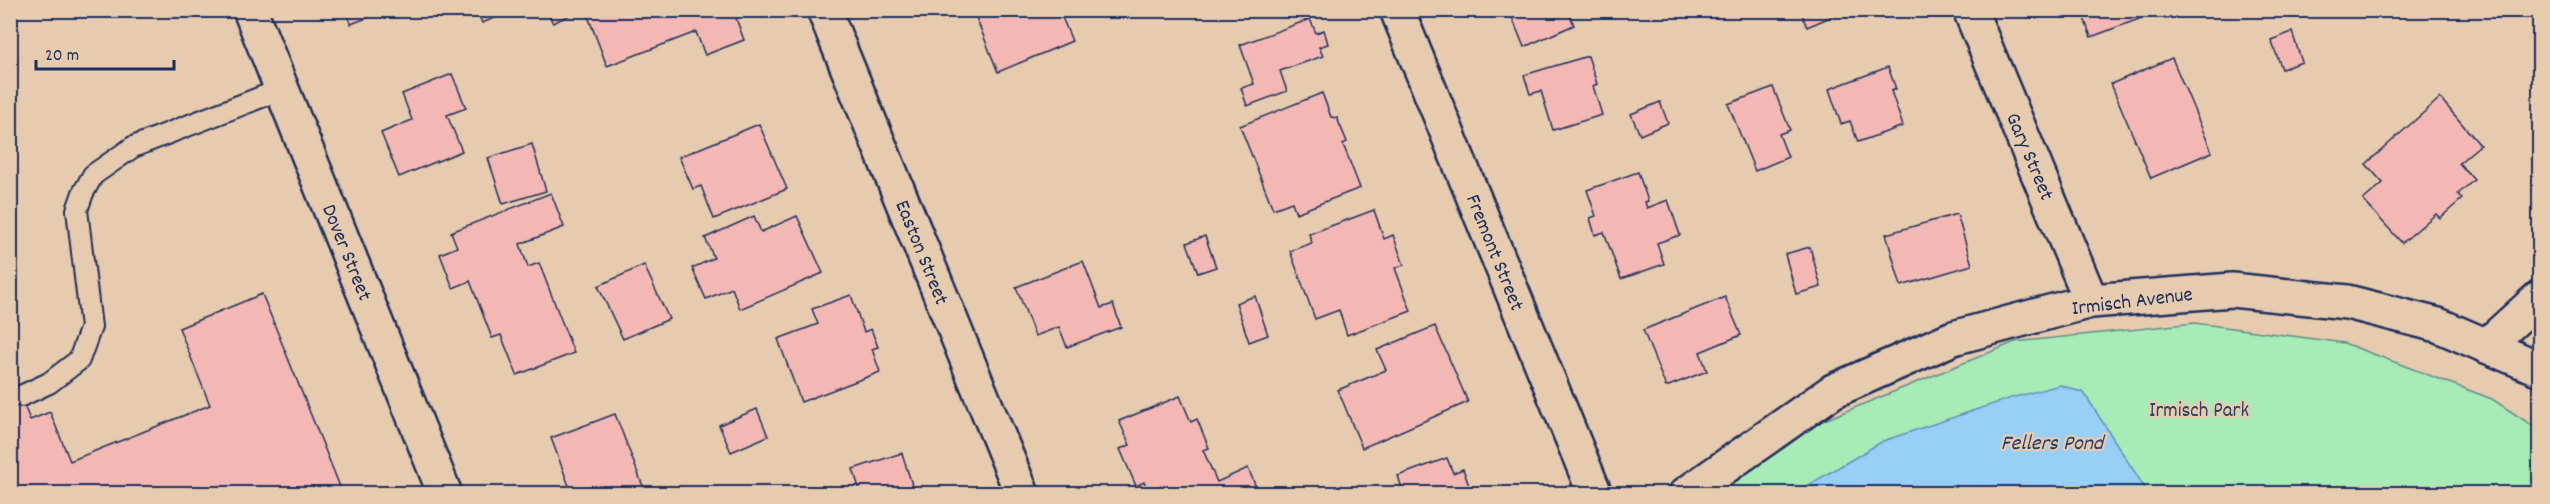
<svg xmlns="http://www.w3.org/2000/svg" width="2550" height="504" font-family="Dekko,sans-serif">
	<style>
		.green { fill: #a7ebb6; stroke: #618d8a; stroke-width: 1.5 }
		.water { fill: #97cff6; stroke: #658fb9; stroke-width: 1.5 }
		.building { fill: #f4b8b4; stroke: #1b2f5e; stroke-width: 1.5 }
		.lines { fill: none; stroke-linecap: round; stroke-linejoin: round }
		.service-casing { stroke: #1b2f5e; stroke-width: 24 }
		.minor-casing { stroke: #1b2f5e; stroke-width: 38 }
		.service { stroke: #e7cbae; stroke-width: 20 }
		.minor { stroke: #e7cbae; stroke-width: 33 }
		.labels { text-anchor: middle; stroke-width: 4.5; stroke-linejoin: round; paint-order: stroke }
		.street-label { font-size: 21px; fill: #1b2f5e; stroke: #e7cbae }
		.park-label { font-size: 21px; fill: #294267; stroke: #e7cbae }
		.water-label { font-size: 22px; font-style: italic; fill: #273f6d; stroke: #e7cbae }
	</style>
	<rect width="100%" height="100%" fill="#e7cbae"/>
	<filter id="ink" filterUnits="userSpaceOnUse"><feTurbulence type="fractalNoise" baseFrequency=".0167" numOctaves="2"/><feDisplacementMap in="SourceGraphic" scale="12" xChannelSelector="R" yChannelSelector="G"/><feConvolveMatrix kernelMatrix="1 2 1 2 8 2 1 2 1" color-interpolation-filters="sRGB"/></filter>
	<g filter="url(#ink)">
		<path class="green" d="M2195 323 2344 343 2492 399 2539 430V493L1722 494 1788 435 2015 342Z"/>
		<path class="water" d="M2060 385 2084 393 2148 493H1795L1883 441 2011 398Z"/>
		<g class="building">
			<path d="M346 10H388L351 24Z"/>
			<path d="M477 10H515L482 23Z"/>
			<path d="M546 10H580L553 23Z"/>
			<path d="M733 10 744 40 705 55 696 32 607 66 586 11Z"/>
			<path d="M973 10H1059L1072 41 998 72Z"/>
			<path d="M1509 10H1568L1574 25 1524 47Z"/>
			<path d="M1800 10H1847L1807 27Z"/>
			<path d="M2081 10H2145L2147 16 2091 37Z"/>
			<path d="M1310 19 1316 33 1324 30 1328 44 1319 47 1323 56 1280 71 1287 91 1247 106 1241 88 1254 84 1240 45Z"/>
			<path d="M2292 32 2302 62 2282 69 2271 40Z"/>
			<path d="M1588 56 1597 84 1593 86 1602 115 1553 130 1541 91 1530 94 1524 75Z"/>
			<path d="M2172 58 2212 152 2151 178 2111 84Z"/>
			<path d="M1888 67 1896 89 1891 91 1903 126 1858 142 1850 121 1841 124 1829 89Z"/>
			<path d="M452 74 466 108 447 115 462 151 399 177 381 133 412 120 402 94Z"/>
			<path d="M1773 87 1790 130 1779 134 1788 157 1755 171 1728 104Z"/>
			<path d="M1322 93 1331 117 1337 118 1347 142 1343 144 1360 188 1296 213 1292 202 1273 209 1240 126Z"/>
			<path d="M2440 98 2480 145 2459 163 2474 180 2458 194 2462 199 2440 218 2436 214 2402 243 2363 200 2383 183 2366 164Z"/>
			<path d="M1660 102 1668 123 1640 135 1631 114Z"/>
			<path d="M759 124 787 189 714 219 701 186 693 189 679 157Z"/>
			<path d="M532 144 546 191 503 204 488 158Z"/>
			<path d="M1638 172 1648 201 1645 202 1647 208 1668 200 1680 235 1657 243 1664 264 1621 279 1604 232 1595 235 1590 218 1596 216 1587 190Z"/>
			<path d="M551 193 564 227 520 244 528 267 539 263 574 353 517 375 501 335 492 338 470 281 453 288 440 254 457 247 451 232Z"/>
			<path d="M1374 210 1384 239 1393 235 1404 265 1395 268 1411 311 1347 335 1339 310 1315 319 1290 251 1312 243 1309 234Z"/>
			<path d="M1957 214 1972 265 1901 286 1886 234Z"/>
			<path d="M754 216 761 232 797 216 823 273 740 309 732 288 706 299 692 268 714 258 705 238Z"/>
			<path d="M1205 236 1216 267 1198 273 1187 243Z"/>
			<path d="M1810 247 1821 287 1796 294 1785 254Z"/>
			<path d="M1083 261 1101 308 1113 304 1121 327 1067 347 1059 327 1035 336 1016 287Z"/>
			<path d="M644 265 669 319 623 339 598 286Z"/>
			<path d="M262 294 343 494H10V371L30 420 50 412 70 461 210 405 179 328Z"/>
			<path d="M851 295 864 332 871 329 878 347 872 349 880 372 801 402 778 339 818 324 812 309Z"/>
			<path d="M1255 296 1268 335 1249 342 1236 303Z"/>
			<path d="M1725 297 1741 335 1700 352 1707 371 1666 387 1643 330Z"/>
			<path d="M1435 326 1468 402 1362 448 1338 390 1386 370 1377 350Z"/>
			<path d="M1180 396 1191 422 1197 419 1209 448 1203 450 1217 482 1248 468 1259 494H1149L1144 482 1136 486 1120 449 1130 445 1119 421Z"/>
			<path d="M757 409 768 436 731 452 719 425Z"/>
			<path d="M615 414 646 494H572L551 438Z"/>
			<path d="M902 453 912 485 903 488 905 494H861L853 469Z"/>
			<path d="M1447 458 1453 473 1463 469 1472 494H1404L1398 476Z"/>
		</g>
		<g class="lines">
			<g class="service-casing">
				<path id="service" d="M21 396 49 383 79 360 91 327 77 210 83 193 93 175 133 147 282 89"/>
			</g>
			<g class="minor-casing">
				<g id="minor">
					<path d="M250 10 445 494"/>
					<path d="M824 10 1022 494"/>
					<path d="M1397 10 1595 494"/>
					<path d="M1970 10 2091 301"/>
					<path d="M2486 346 2540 297"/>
					<path d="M1686 494 1833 391 1953 338 2091 301 2232 290 2347 302 2438 325 2540 369"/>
				</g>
			</g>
			<use href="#service" class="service"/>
			<use href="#minor" class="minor"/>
		</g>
	</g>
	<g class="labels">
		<g class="street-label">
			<text transform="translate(2031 156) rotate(67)" y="7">Gary Street</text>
			<text transform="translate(348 252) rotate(68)" y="7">Dover Street</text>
			<text transform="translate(923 252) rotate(68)" y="7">Easton Street</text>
			<text transform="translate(1496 252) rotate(68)" y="7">Fremont Street</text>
			<text transform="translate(2132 300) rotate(-7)" y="7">Irmisch Avenue</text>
		</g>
		<g class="park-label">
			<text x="2199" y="416">Irmisch Park</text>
		</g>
		<g class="water-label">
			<text x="2052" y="449">Fellers Pond</text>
		</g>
	</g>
	<rect width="2550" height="504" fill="none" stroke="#e7cbae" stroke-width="36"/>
	<rect x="18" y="18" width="2514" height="468" fill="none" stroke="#1b2f5e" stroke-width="2" filter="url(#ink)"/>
	<path d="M36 60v9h138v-9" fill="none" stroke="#1b2f5e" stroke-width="3"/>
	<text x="45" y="60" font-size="18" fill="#1b2f5e" stroke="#e7cbae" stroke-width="4.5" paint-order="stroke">20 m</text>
</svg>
